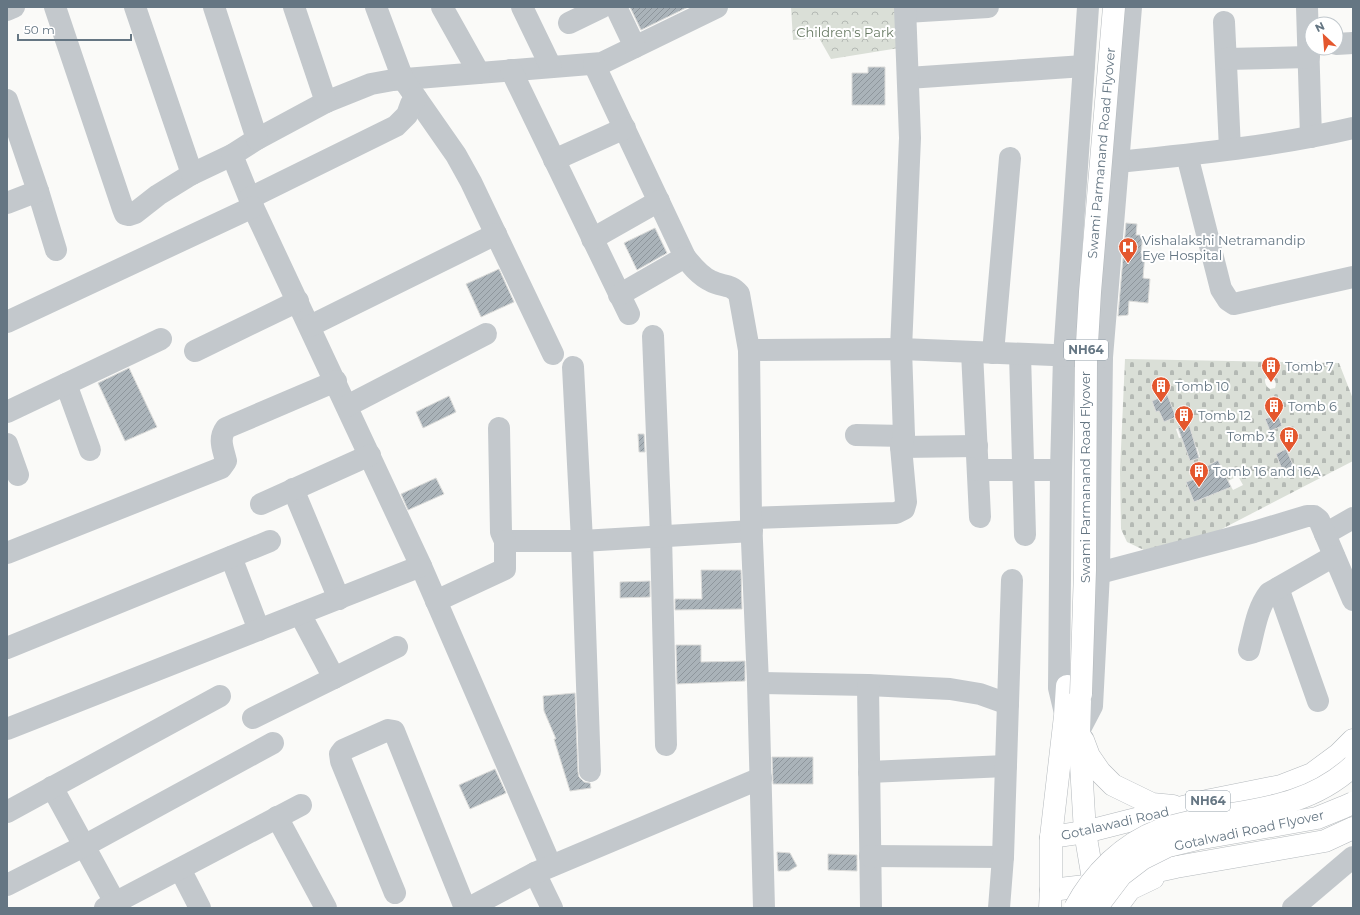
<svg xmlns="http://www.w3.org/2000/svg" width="1360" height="915" font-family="Montserrat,sans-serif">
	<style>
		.cemetery { fill: url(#cemetery-stones); fill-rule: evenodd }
		.park { fill: url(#park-crowns) }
		.building { fill: url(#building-hatch); stroke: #dcdcda }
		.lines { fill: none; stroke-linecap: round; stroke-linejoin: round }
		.major-casing { stroke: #b5babe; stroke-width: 23 }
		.highway-casing { stroke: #b4b9bd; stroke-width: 23 }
		.minor { stroke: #c3c8cc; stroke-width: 22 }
		.major { stroke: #fff; stroke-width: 22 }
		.highway { stroke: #fff; stroke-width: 22 }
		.major-bridge-casing { stroke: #b5babe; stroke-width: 23; stroke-linecap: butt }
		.highway-bridge-casing { stroke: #b4b9bd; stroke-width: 23; stroke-linecap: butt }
		.major-bridge { stroke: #fff; stroke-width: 22 }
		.highway-bridge { stroke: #fff; stroke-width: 22 }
		.labels { text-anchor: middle; stroke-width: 4; stroke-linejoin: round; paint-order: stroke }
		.shield { fill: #fff; stroke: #939fa8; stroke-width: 1 }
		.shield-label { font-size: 12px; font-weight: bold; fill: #657683 }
		.park-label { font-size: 13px; fill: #687a64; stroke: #fff }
		.street-label { font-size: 13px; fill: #657683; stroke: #fff }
		.poi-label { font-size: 13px; fill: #657683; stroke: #fff; text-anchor: start }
	</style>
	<defs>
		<pattern id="cemetery-stones" width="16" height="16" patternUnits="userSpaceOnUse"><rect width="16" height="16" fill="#dadfd7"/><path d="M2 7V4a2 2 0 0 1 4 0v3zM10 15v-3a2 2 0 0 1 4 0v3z" fill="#b4b9b4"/></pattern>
		<pattern id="park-crowns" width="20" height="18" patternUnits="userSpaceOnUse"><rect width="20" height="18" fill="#dadfd7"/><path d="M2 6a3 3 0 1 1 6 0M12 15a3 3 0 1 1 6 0" fill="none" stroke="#b4b9b4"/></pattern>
		<pattern id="building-hatch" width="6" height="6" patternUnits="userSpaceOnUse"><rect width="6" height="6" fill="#aab3b9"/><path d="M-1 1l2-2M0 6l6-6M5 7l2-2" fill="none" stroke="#8e969c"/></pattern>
	</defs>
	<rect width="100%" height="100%" fill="#fafaf8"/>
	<path class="cemetery" d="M1125 359 1339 363 1353 399V461L1218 531 1144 550 1127 542 1121 529 1120 471ZM1271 376C1275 379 1277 383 1275 388L1270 389C1266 386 1265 384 1265 379ZM1278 414 1282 426 1270 431 1265 419ZM1189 424 1192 434 1179 438 1176 429ZM1197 447 1200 457 1191 461 1187 451ZM1201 466 1213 494 1194 502 1186 483 1199 477 1196 468ZM1238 476 1243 485 1233 490 1228 481Z"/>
	<path class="park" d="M791 7H898L899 48 831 59 819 38 793 40Z"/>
	<g class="building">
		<path d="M630 7H688L641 30Z"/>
		<path d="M868 67H885V105H852V73H868Z"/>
		<path d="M1126 223 1137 224 1136 235H1143L1141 253 1145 254 1143 278 1150 279 1148 303 1129 301 1128 315 1118 316Z"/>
		<path d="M655 228 667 253 637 270 624 243Z"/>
		<path d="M499 269 514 302 481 317 466 284Z"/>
		<path d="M129 368 157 427 125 441 98 383Z"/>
		<path d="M1167 394 1176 417 1164 422 1159 411 1156 412 1152 401Z"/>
		<path d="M449 396 456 412 423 428 416 412Z"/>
		<path d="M1278 414 1282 426 1270 431 1265 419Z"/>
		<path d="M1189 424 1199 458 1190 461 1178 428Z"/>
		<path d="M638 434H644L645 452H639Z"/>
		<path d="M1286 449 1294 467 1283 472 1276 454Z"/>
		<path d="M1218 460 1231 487 1194 502 1186 482 1197 478 1195 473Z"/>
		<path d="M436 478 444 494 408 510 401 494Z"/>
		<path d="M701 570H741L742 609 675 610V599H702Z"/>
		<path d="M650 581V597L620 598V582Z"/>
		<path d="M676 645H701V662L745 661V681L677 684Z"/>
		<path d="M575 693 578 772 579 777 584 782 590 783 591 788 570 791 554 739H556L544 711 543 696Z"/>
		<path d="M772 757H813V784H773Z"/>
		<path d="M495 769 506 793 470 809 459 785Z"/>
		<path d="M777 852 790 853 797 866 789 871H778Z"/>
		<path d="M828 854 857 855V871L828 870Z"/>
	</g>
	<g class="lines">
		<g class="major-casing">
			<path id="major" d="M1050 908 1051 890"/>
		</g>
		<g class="highway-casing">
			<g id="highway">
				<path d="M1067 686 1065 716 1051 837V890L1094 885 1176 867 1325 841 1353 828"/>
				<path d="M1080 701 1079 731 1085 832 1094 885"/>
				<path d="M1083 740 1089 756 1100 772 1113 785 1152 804 1173 806"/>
				<path d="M1051 837 1085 832 1211 800 1281 786 1312 774 1339 754 1353 740"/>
				<path d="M1116 908 1130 889 1153 878"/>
			</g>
		</g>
		<g class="minor">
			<path d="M55 7 123 209 125 214 129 215 135 213 158 195 192 174 232 155 257 139 326 102 371 84 393 80 602 63 717 7"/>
			<path d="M135 7 192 174"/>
			<path d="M214 7 257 139"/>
			<path d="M294 7 326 102"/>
			<path d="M376 7 403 79 456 155 471 182 553 354"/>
			<path d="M442 7 479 73"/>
			<path d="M522 7 551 67"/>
			<path d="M616 7 635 47"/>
			<path d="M1307 7 1311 137"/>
			<path d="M7 10 14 7"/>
			<path d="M906 12 988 7"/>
			<path d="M1224 22 1230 149"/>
			<path d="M569 23 602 7"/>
			<path d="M1336 44 1353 43"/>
			<path d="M1226 59 1309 57"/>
			<path d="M594 64 685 257C692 266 700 276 711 281 722 287 730 283 739 294L749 350"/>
			<path d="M511 70 629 314"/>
			<path d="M908 78 1084 66"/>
			<path d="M7 100 38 191 56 250"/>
			<path d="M232 155 253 207 421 566 551 866"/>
			<path d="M1187 155 1221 289 1228 300 1234 304 1353 277"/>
			<path d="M554 160 625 128"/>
			<path d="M1118 162C1197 154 1276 146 1353 128"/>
			<path d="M250 198 396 126 407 115 411 104 416 98"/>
			<path d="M7 203 38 191"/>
			<path d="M592 239 659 201"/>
			<path d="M619 295 685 257"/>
			<path d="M7 322 253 207"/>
			<path d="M310 326 496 234"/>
			<path d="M653 336 661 535 666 745"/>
			<path d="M195 351 298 301"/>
			<path d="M972 352 980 517"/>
			<path d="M993 353 1010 158"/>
			<path d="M1020 354 1025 535"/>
			<path d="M573 367 582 541 590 771"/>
			<path d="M66 384 90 450"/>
			<path d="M347 406 486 334"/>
			<path d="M7 412 161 339"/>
			<path d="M499 428 501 532 505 541H582L752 531"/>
			<path d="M856 435 904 436"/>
			<path d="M7 444 18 475"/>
			<path d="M901 447 977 446"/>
			<path d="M978 470H1061"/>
			<path d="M293 489 339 599"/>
			<path d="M261 504 370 455"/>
			<path d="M751 518 896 513 904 509 906 502 901 447 904 436 901 349 910 138 905 7"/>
			<path d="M1325 534 1353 518"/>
			<path d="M7 553 221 468 226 461C223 448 218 439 226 428L336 381"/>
			<path d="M231 557 259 630"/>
			<path d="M1099 573 1254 532 1307 516H1314L1319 520 1353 600"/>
			<path d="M1278 588 1318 701"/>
			<path d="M436 601 505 569V541"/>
			<path d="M300 614 334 678"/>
			<path d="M7 648 270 541"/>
			<path d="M1249 650C1254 631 1257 608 1269 593L1334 556"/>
			<path d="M758 683 868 685 950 689 980 694 1008 704"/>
			<path d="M868 685 871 908"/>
			<path d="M1064 709 1059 688 1061 470 1064 356 1088 7"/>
			<path d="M253 718 397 647"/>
			<path d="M7 729 421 566"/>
			<path d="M1079 731 1092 706 1099 573 1102 357 1131 7"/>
			<path d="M869 772 1006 766"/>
			<path d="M52 787 118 908"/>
			<path d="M7 812 220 696"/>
			<path d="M277 817 326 908"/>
			<path d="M870 856 1003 857"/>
			<path d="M180 869 200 908"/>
			<path d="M535 873 552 908"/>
			<path d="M7 885 84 846 273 743"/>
			<path d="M395 893 341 761 340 754 343 750 388 730 394 731 396 736 465 908"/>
			<path d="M105 908 301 805"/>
			<path d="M469 908 535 873 761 778"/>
			<path d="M764 908 758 683 751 518 749 350 901 349 1102 357"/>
			<path d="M999 908 1003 857 1012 580"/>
			<path d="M1293 908 1353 857"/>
		</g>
		<use href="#major" class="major"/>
		<use href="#highway" class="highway"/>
		<g class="major-bridge-casing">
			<g id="major-bridge">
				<path d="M1075 908C1093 874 1123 844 1160 830 1228 807 1296 818 1353 766"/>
				<path d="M1096 908 1121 875 1142 859 1168 846 1197 839 1317 818 1344 807 1353 803"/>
			</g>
		</g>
		<g class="highway-bridge-casing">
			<path id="highway-bridge" d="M1081 694 1085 570 1086 361 1090 292 1114 7"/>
		</g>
		<use href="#major-bridge" class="major-bridge"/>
		<use href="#highway-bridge" class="highway-bridge"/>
	</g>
	<defs>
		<g id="hospital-pin" transform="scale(1)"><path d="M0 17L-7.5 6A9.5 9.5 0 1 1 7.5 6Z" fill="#e4572e" stroke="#fff"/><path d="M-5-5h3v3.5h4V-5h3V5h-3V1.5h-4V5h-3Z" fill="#fff"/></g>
		<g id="building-pin" transform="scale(1)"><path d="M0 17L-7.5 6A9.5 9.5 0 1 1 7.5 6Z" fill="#e4572e" stroke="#fff"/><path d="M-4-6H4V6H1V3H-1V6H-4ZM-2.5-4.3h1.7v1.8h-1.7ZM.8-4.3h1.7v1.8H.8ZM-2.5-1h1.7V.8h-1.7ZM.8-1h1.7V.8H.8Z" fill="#fff"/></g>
	</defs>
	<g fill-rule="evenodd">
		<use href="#hospital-pin" x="1128" y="247"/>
		<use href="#building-pin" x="1271" y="366"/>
		<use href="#building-pin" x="1161" y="386"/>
		<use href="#building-pin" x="1274" y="406"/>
		<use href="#building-pin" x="1184" y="415"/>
		<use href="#building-pin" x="1289" y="436"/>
		<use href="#building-pin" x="1199" y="471"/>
	</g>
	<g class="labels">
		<g class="shield">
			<rect x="1064" y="340" width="44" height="20" rx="3"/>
			<rect x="1186" y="791" width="44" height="20" rx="3"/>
		</g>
		<g class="shield-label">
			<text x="1086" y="354">NH64</text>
			<text x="1208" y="805">NH64</text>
		</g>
		<g class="park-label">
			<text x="845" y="37">Children's Park</text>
		</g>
		<g class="street-label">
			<text transform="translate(1101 153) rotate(-85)" y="5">Swami Parmanand Road Flyover</text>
			<text transform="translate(1085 477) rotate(-90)" y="5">Swami Parmanand Road Flyover</text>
			<text transform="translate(1115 823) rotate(-13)" y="5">Gotalawadi Road</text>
			<text transform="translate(1249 830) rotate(-12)" y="5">Gotalwadi Road Flyover</text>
		</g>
		<g class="poi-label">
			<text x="1142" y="245">Vishalakshi Netramandip<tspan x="1142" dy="15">Eye Hospital</tspan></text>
			<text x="1285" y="371">Tomb 7</text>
			<text x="1175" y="391">Tomb 10</text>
			<text x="1288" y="411">Tomb 6</text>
			<text x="1198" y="420">Tomb 12</text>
			<text x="1275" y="441" text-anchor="end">Tomb 3</text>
			<text x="1213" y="476">Tomb 16 and 16A</text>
		</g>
	</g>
	<rect width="1360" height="915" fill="none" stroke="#657683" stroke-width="16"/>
	<g transform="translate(1324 36) rotate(334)"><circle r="19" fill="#ffffff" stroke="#c1c8cd"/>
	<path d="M0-3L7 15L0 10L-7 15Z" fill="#e4572e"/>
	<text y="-6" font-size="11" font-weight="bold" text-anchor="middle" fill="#657683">N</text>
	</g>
	<path d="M18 34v6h113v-6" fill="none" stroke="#657683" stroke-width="2"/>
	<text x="24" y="34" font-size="12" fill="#657683" stroke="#ffffff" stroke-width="3" paint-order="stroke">50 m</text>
</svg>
